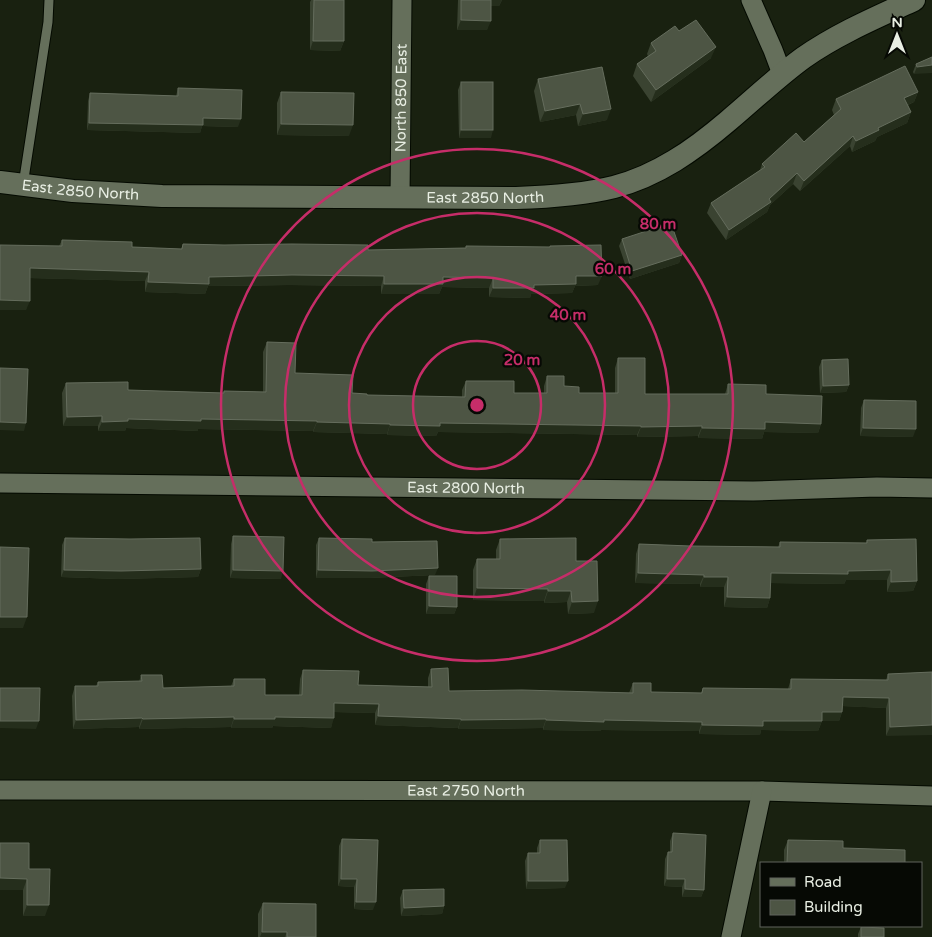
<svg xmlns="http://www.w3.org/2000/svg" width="932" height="937" font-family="'Varela Round',sans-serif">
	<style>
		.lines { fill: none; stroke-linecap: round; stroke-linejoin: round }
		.service-casing { stroke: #040a01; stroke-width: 11 }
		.minor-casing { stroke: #040a01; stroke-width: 21 }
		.tertiary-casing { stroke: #040a01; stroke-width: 24 }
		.service { stroke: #656f5b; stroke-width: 9 }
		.minor { stroke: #656f5b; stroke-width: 19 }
		.tertiary { stroke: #656f5b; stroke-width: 22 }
		.wall { fill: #3a4331 }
		.shaded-wall { fill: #252e1c }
		.building { fill: #4d5544; stroke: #656d5d }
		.ring { fill: none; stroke: #c62d69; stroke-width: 2.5 }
		.labels { text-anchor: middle; stroke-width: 4.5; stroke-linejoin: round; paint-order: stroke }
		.street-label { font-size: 15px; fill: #e8eee3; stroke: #060904 }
		.centre { fill: #c62d69; stroke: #060904; stroke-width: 2.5 }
		.ring-label { font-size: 15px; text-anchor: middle; font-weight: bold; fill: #c62d69; stroke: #060904; stroke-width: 4.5; stroke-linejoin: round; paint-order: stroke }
	</style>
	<rect width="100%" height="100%" fill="#192110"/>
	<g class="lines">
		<g class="service-casing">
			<path id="service" d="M23 185 48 22 49 0"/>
		</g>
		<g class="minor-casing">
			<g id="minor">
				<path d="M751 0 773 50 782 74"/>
				<path id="s1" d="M400 197 402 0"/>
				<path id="s2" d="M0 483 753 491 877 487 932 488"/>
				<path id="s3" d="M0 790 762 791 932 796"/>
				<path d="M731 937 762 791"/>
			</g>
		</g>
		<g class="tertiary-casing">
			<g id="tertiary">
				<path id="s4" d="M0 182 73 191 162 196 516 198C549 197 582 195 614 187 657 176 694 150 728 121 753 100 777 77 803 58 837 34 877 17 914 0"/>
			</g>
		</g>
		<use href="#service" class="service"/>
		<use href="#minor" class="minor"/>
		<use href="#tertiary" class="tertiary"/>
	</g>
	<g class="wall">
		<path d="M311 0H344V41L340 51 310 50V2Z"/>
		<path d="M458 0H502L499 6H491L487 30H457Z"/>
		<path d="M679 31 711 58 651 102 633 76 637 64 648 56 647 54 651 43Z"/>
		<path d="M932 57 914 74 913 72 916 64Z"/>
		<path d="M538 79 607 120 578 126 576 115 540 122 534 91Z"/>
		<path d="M461 82 491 138H459L458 90Z"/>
		<path d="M178 88 238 127 202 126 200 133 87 130 88 101 90 93 176 96Z"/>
		<path d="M281 92 349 136 277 135V103Z"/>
		<path d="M918 92 914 102 908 105 911 112 907 123 877 137 875 141 852 152 850 146 800 191 793 184 770 205 767 212 726 240 707 213 711 203 760 170 762 164 804 142 834 115 832 110 836 99Z"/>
		<path d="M622 239 682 255 679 263 630 279 619 246Z"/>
		<path d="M62 240 132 247 181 249 183 244 368 250 466 248V246L598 285 575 286 572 293 531 294 530 298 489 297V288L442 287 439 294H381V286L289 285 208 286 205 294 145 292V281L30 278 26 310H0L59 246Z"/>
		<path d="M267 342 295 373 352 393 367 395 462 397V390L466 381 514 393H544V386L547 376 564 386 579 393H615V368L618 358 645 394H725L728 384 766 394 821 424 818 433 764 432 762 439 698 438V436L637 437V435L438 432 436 436 387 435V434L313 432V431L198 429V431L126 428 125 431H98V426H63L62 393 66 383 128 390 223 393 224 391 263 392V352Z"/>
		<path d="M822 360 849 385 846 392 820 393 819 367Z"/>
		<path d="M864 400 913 437 860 436 861 408Z"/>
		<path d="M233 536 281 579 230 578 231 544Z"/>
		<path d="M65 538 201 569 198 577 118 579 61 577 62 545Z"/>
		<path d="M319 538 435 575 369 578H316V545Z"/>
		<path d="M500 539 576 561 594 613 568 614 567 602 544 603V601L473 600V570L477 559H496V550Z"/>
		<path d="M867 540 917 581 913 591 887 592V580H846L844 584 770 583V598L767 608 724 607V587H700V584L635 583 636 554 639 544 690 546 778 547 780 542 866 543Z"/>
		<path d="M429 576 457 607 454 614H426V584Z"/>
		<path d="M431 669 449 691 629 693 633 683 651 692 701 693 703 688 788 689 791 679 886 680 888 674 932 672 886 736V708L843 706 842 712 839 721H822L818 731 761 730 760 735 699 734V731L601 730V731L543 730V728L458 729V728L375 725V713L334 712 331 728 273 726 272 728H231V727L139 729V727L73 729 72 696 75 686H96L98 682H139L141 675 163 688 231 686 234 679 265 695H299L300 679 303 670 358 685 428 687V678Z"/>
		<path d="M673 833 704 890 701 897H682V887L664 886 665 859 668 852H670V841Z"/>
		<path d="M342 839 373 910 354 909V887L338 886 339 846Z"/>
		<path d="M540 840 565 888 526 889 525 861 528 853H537V848Z"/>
		<path d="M788 840 843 848 905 863H784V850Z"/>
		<path d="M0 843 29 869 45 916H23V890H0Z"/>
		<path d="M403 890 444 906 442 914 401 916 400 898Z"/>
		<path d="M263 903 316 937H258V914Z"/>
		<path d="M861 927 884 937H858V934Z"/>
	</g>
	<g class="shaded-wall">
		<path d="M490 0H502L499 6H488Z"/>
		<path d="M461 20 491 21 487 30H457Z"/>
		<path d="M313 41H344L340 51 310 50Z"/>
		<path d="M716 47 711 58 651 102 656 90Z"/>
		<path d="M932 65V73L914 74 917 67Z"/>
		<path d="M918 92 914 102 900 108 904 98Z"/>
		<path d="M580 104 576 115 540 122 545 111Z"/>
		<path d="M611 109 607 120 578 126 583 114Z"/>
		<path d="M911 112 907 123 877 137 875 141 852 152 856 141 878 128Z"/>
		<path d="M203 118 241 119 238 127 202 126 200 133 87 130 89 123Z"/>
		<path d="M281 124 353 125 349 136 277 135Z"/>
		<path d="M461 130H493L491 138H459Z"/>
		<path d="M853 136 850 146 800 191 804 181Z"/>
		<path d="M797 173 793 184 770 205 767 212 726 240 729 230 769 199Z"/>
		<path d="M682 255 679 263 630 279 632 271Z"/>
		<path d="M30 268 149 272 145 281 27 278Z"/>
		<path d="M292 275 384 276 381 286 289 285 208 286 205 294 145 292 148 282 209 277Z"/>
		<path d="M576 276H602L598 285 575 286 572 293 531 294 530 298 489 297 493 288 534 285Z"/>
		<path d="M443 277 493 278 489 288 442 287 439 294H381L384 284Z"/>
		<path d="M0 300 30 301 26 310H0Z"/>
		<path d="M849 385 846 392 820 393 823 386Z"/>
		<path d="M102 416 98 426H63L67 417Z"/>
		<path d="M128 419H201L317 421 313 431 198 429V431L126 428 125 431H98L102 422Z"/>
		<path d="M0 422 26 423 24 431 0 430Z"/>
		<path d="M317 422 390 424 387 434 313 432Z"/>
		<path d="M765 422 821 424 818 433 764 432 762 439 698 438 702 428Z"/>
		<path d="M440 423 641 426 637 435 438 432 436 436 387 435 390 425Z"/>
		<path d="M702 426 698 436 637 437 641 427Z"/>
		<path d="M863 428 916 429 913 437 860 436Z"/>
		<path d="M438 568 435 575 369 578H316L318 570Z"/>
		<path d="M201 569 198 577 118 579 61 577 64 570Z"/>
		<path d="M233 570 283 571 281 579 230 578Z"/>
		<path d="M891 570 887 580H846L844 584 767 583 771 573Z"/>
		<path d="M638 573 704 575 700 584 635 583Z"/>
		<path d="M704 577H728L724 587H700Z"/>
		<path d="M917 581 913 591 887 592 891 582Z"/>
		<path d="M477 588 548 589 544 601 473 600Z"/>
		<path d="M548 591H571L567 602 544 603Z"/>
		<path d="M727 597 770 598 767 608 724 607Z"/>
		<path d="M598 601 594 613 568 614 572 602Z"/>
		<path d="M429 606 457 607 454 614H426Z"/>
		<path d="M0 617H27L23 628H0Z"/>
		<path d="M843 697 889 698 886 708 839 706Z"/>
		<path d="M334 703 379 704 375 713 331 712Z"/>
		<path d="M822 712H842L839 721H818Z"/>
		<path d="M378 716 461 719 458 728 375 725Z"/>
		<path d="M234 717 231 727 139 729 143 719Z"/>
		<path d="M275 717 334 718 331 728 273 726 272 728H231L234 719Z"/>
		<path d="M142 718 139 727 73 729 76 720Z"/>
		<path d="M546 719 543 728 458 729 461 720Z"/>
		<path d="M546 720H604L702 722 699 731 601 730V731L543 730Z"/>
		<path d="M0 721H39L36 729 0 728Z"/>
		<path d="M763 721H822L818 731 761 730 760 735 699 734 702 725Z"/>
		<path d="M932 725V735L886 736 890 727Z"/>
		<path d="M0 878 27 879 23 890H0Z"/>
		<path d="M341 879H357L354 887 338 886Z"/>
		<path d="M667 879H685L682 887 664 886Z"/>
		<path d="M528 881H568L565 888 526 889Z"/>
		<path d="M685 889 704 890 701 897H682Z"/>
		<path d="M356 902H376L373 910 354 909Z"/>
		<path d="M27 905H49L45 916H23Z"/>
		<path d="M444 906 442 914 401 916 404 908Z"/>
		<path d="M262 932H287L285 937H260Z"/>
	</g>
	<g class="building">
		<path d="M314 0H344V41H313Z"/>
		<path d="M461 0H491V21L461 20Z"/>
		<path d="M696 20 716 47 656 90 637 64 656 51 651 43 675 26 679 31Z"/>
		<path d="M932 57V65L917 67 916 64Z"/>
		<path d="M905 66 918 92 904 98 911 112 878 128 879 130 856 141 853 136 804 181 797 173 769 199 771 202 729 230 711 203 765 167 762 164 796 133 804 142 841 109 836 99Z"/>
		<path d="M602 67 611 109 583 114 580 104 545 111 538 79Z"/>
		<rect x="461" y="82" width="32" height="48"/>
		<path d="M178 88 242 90 241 119 203 118V125L89 123 90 93 178 96Z"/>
		<path d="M281 92 354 93 353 125 281 124Z"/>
		<path d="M671 223 682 255 632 271 622 239Z"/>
		<path d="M62 240 132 242V247L182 249 183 244 224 245 292 244 368 245V250L466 248V246L550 247V246L601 245 602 276H576V284L534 285V288H493V278L443 277V284H384V276L292 275 209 277V284L148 282 149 272 30 268V301L0 300V245L62 246Z"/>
		<path d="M267 342 296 343 295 373 353 375 352 393 367 394V395L465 397 466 381H514V393H547V376H564V386L579 387V393H618V358H645V394H728V384L766 385V394L822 396 821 424 765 422V429L702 428V426L641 427V426L440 423V426L390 425V424L317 422V421L201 419V421L128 419V421L102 422V416L67 417 66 383 128 382V390L224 393V391L266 392Z"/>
		<path d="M848 359 849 385 823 386 822 360Z"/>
		<path d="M0 368 28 369 26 423 0 422Z"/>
		<path d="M864 400 916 401V429L863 428Z"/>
		<path d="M233 536 284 537 283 571 233 570Z"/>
		<path d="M65 538 130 539 200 538 201 569 121 571 64 570Z"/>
		<path d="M319 538 372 539V542L437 541 438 568 372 571 318 570Z"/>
		<path d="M576 538V561H597L598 601 572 602 571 591H548V589L477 588V559H500V539Z"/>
		<path d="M916 539 917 581 891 582V570L848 571V574L771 573 770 598 727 597 728 577H704V575L638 573 639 544 690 546 780 547V542L867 543V540Z"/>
		<path d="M0 547 29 548 27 617H0Z"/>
		<path d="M429 576H457V607L429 606Z"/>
		<path d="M448 668 449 691 522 690 633 693V683H651V692L702 693 703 688 791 689V679L888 680V674L932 672V725L890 727 889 698 843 697 842 712H822V721H763V726L702 725V722L604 720V722L546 720V719L461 720V719L378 716 379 704 334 703V718L275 717V719H234V717L143 719 142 718 76 720 75 686H98V682L142 681 141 675H162L163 688 234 686V679H265V695H302L303 670 359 671 358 685 432 687 431 669Z"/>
		<path d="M0 688H40L39 721H0Z"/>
		<path d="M673 833 706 835 704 890 685 889V879H667L668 852H672Z"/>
		<path d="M342 839 378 840 376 902H356L357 879H341Z"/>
		<path d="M540 840H567L568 881H528V853H540Z"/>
		<path d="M788 840 843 841V848L905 850V863H787Z"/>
		<path d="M0 843H29V869H50L49 905H27V879L0 878Z"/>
		<path d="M444 889V906L404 908 403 890Z"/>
		<path d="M263 903 316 904V937H287V932H262Z"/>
		<path d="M861 927 884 928V937H861Z"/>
	</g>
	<g class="ring">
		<circle cx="477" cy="405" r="64"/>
		<circle cx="477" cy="405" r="128"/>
		<circle cx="477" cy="405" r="192"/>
		<circle cx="477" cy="405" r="256"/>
	</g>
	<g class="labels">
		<g class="street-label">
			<text dy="5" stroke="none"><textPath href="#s1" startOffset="99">North 850 East</textPath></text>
			<text dy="5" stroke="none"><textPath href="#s4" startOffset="81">East 2850 North</textPath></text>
			<text dy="5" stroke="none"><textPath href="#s4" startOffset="486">East 2850 North</textPath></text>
			<text dy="5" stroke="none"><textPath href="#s2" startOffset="466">East 2800 North</textPath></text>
			<text dy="5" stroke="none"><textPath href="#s3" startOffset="466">East 2750 North</textPath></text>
		</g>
	</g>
	<circle cx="477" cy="405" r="8" class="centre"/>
	<g class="ring-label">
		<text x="658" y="229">80 m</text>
		<text x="613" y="274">60 m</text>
		<text x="568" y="320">40 m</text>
		<text x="522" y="365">20 m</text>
	</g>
	<rect x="760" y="862" width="162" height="65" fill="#060904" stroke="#60655d"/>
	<rect x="770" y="878" width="25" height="8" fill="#656f5b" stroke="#60655d"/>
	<text x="804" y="887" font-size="15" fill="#e8eee3">Road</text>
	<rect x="770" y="900" width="25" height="15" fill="#4d5544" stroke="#60655d"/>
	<text x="804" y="912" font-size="15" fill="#e8eee3">Building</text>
	<g transform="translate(897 35)" stroke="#060904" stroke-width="4" paint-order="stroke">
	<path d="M0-4L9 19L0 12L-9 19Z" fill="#e8eee3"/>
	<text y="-8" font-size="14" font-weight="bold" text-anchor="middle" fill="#e8eee3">N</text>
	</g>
</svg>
